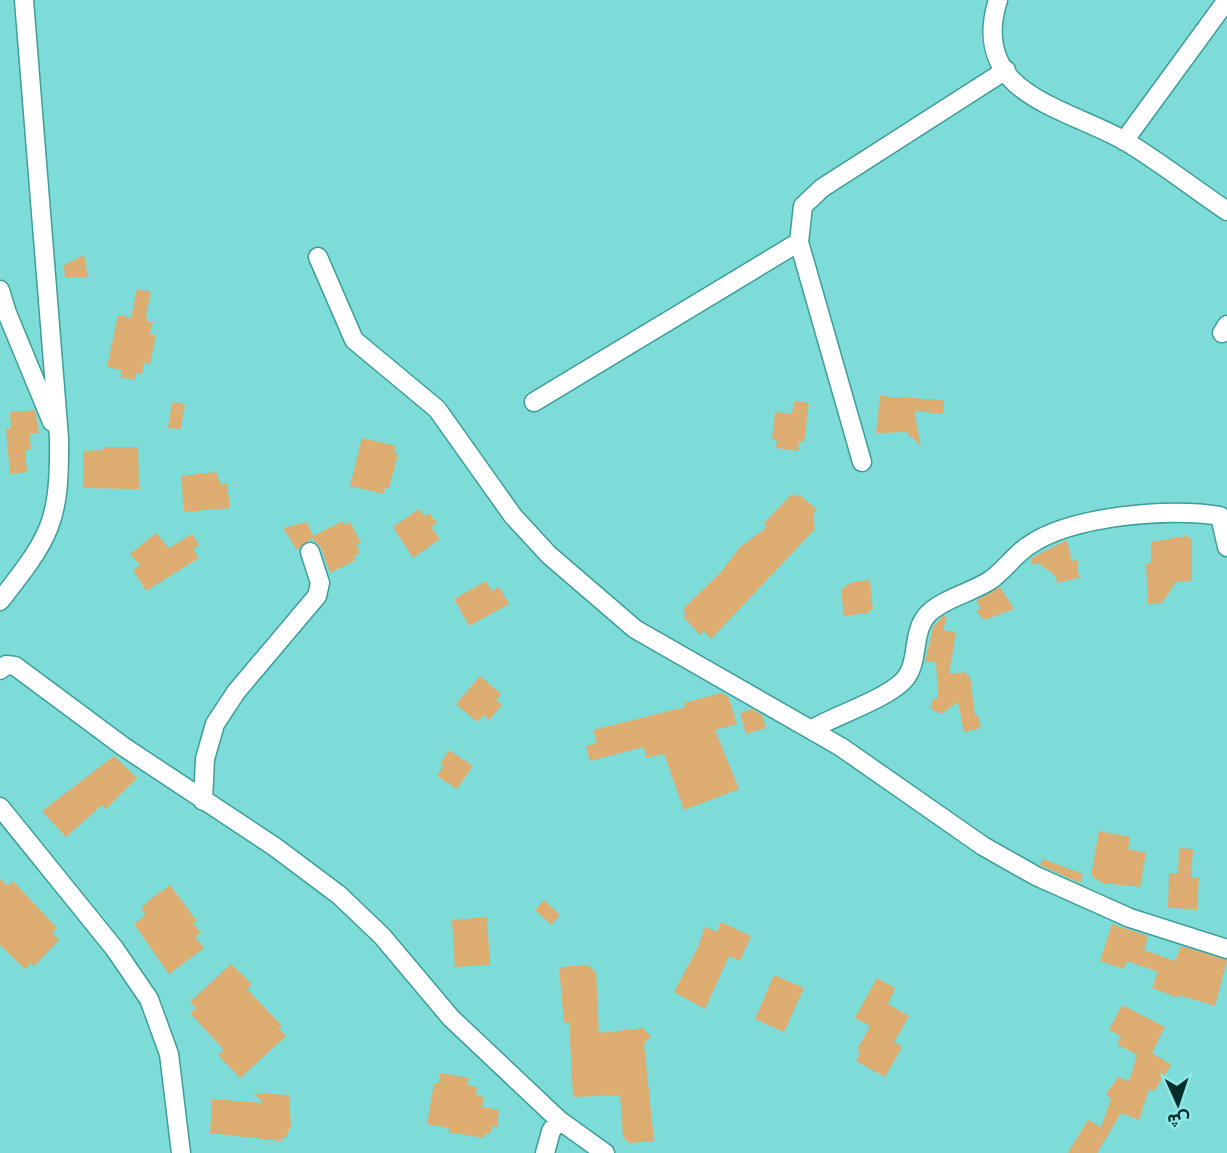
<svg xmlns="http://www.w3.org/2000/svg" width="1227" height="1153" viewBox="0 0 1227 1153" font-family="Figtree,Vazirmatn,sans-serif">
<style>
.building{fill:#dcac71}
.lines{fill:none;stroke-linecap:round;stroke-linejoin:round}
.minor-casing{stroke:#3c9d99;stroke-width:21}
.minor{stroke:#fff;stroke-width:18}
</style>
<rect width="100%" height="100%" fill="#7edcd8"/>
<path class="building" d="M84 255 88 277 65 278 64 265Z
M137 289 151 292 146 315 148 322H153L150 334 156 335 150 364 144 363 142 374 136 373 135 380 120 377 122 370 107 367 118 315 131 318Z
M880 396 944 400 943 414 914 411 921 446 906 432 876 433Z
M794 401 809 403 804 442H799L798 451 776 448 777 440 772 439 775 412 792 414Z
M172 402 185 404 181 429 168 428Z
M35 410 39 433 30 434 31 450H25L27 472 10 474 6 429 11 428 10 412Z
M362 438 396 446 394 453 398 454 389 488H385L384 494 350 486Z
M104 447H138L139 489 83 488V451L104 450Z
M216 472 220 483H227L230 508 184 512 181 476Z
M792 494 796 497 799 494 817 510 813 514 815 529 711 639 704 631 700 635 683 616 686 613 683 609 721 572 740 547 767 527 764 523Z
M419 509 424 516 429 513 437 523 431 527 440 539 413 558 393 527Z
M343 521 345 525 350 522 361 543 356 545 360 553 354 556 356 560 330 573 321 548 312 538 297 550 283 528 307 522 313 536Z
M156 533 169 548 192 534 199 545 193 549 199 558 146 591 133 570 140 565 130 554Z
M1186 536 1192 539V581L1176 582 1162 603 1148 604 1146 564 1151 563V542Z
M1067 540 1072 561 1077 560 1079 578 1057 583 1056 576 1038 563 1032 565 1031 558Z
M870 580 873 609 869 610V613L844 616 841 589 853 582Z
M486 581 492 591 499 587 509 604 469 626 454 599Z
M1000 587 1014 609 984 620 976 611 981 608 976 601Z
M943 616 947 617 943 630 956 632 949 674 966 672 967 676H970L975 716 978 715 981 728 964 732 958 702 941 714 931 709 932 701 938 697 936 662H925L933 627Z
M480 676 501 694 496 700 502 705 489 720 484 715 477 722 456 704Z
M721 693 728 696 737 724 715 730 739 789 684 810 664 754 646 758 644 747 590 761 586 746 597 743 593 730 685 707 684 703Z
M752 709 762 715 766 728 746 734 740 713Z
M449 750 473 766 457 789 437 776 444 766 440 764Z
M114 756 137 778 106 809 102 805 66 837 42 811Z
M1099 831 1130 837 1128 849 1146 853 1140 887 1103 883 1091 876Z
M1179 848 1193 849 1191 877H1199L1197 909 1168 908 1169 873 1178 874Z
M1043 859 1083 874 1080 883 1040 865Z
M0 879 8 886 13 881 57 928 52 933 59 940 34 966 31 963 25 969 0 945Z
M170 885 197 921 193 923 201 933 195 937 204 948 169 974 134 924 146 915 141 909 148 901Z
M544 900 560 915 551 925 535 910Z
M487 917 490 965 455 967 452 920Z
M721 922 751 936 740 961 729 956 705 1009 674 992 698 947 705 927 717 932Z
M1112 924 1148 936 1144 950 1175 961 1181 946 1227 960 1215 1006 1179 995 1178 998 1152 988 1158 972 1127 961 1124 969 1100 961Z
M231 964 252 984 247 989 282 1026 279 1028 286 1036 240 1078 218 1055 224 1050 190 1013 196 1008 190 1002Z
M588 965 596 972 599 1033 643 1028 651 1037 644 1043 654 1141 629 1143 623 1137 620 1095 573 1097 569 1022 564 1023 559 967Z
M774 975 804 988 784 1032 755 1019Z
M877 978 895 988 888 1004 909 1016 894 1042 902 1047 885 1077 856 1061 860 1053 857 1050 870 1026 855 1018Z
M1122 1005 1165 1027 1152 1053 1171 1065 1154 1091 1149 1089 1139 1120 1121 1113 1097 1153H1068L1088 1120 1101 1127 1111 1099 1106 1094 1118 1077 1129 1081 1137 1055 1117 1044 1121 1036 1109 1030Z
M440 1073 469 1078 467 1085 477 1087 476 1095 484 1097 482 1107 499 1110 497 1127 492 1126 490 1134 485 1133 484 1138 448 1132 449 1128 427 1124 434 1083H439Z
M254 1093 289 1095 291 1125 286 1138H281V1141L210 1133 212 1099 263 1103Z"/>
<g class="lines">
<defs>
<path id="minor" d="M998 0C989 28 990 57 1012 80 1038 107 1092 122 1125 141 1160 162 1193 188 1227 211
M1124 141 1227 0
M318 257 354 340 437 409 513 516 549 555 635 629 841 747 983 846 1036 876 1130 918 1227 949
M0 290 7 313 52 422
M1222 333 1227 325
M534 402 799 242
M862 462 799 242 803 206 822 188 1006 70
M0 601C51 536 60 522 59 438L24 0
M0 670 6 665 15 666 124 747 275 847 339 895 382 936 451 1018 559 1120
M812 729C837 715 883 700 902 682 921 665 910 633 928 614 943 599 970 593 989 581 1003 572 1013 556 1028 546 1070 516 1170 507 1220 516L1227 547
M203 801 205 759 215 724 236 692 317 596 320 583 310 552
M0 807 114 948 149 999 169 1054 181 1153
M545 1153 551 1131 559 1120 605 1153"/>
</defs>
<use href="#minor" class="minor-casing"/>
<use href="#minor" class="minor"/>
</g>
<g transform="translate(1178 1104) rotate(177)" stroke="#8ce9e5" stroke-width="5" paint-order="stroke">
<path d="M0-5L12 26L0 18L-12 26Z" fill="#032e2d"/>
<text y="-10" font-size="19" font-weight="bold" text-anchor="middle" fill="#032e2d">ش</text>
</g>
</svg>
